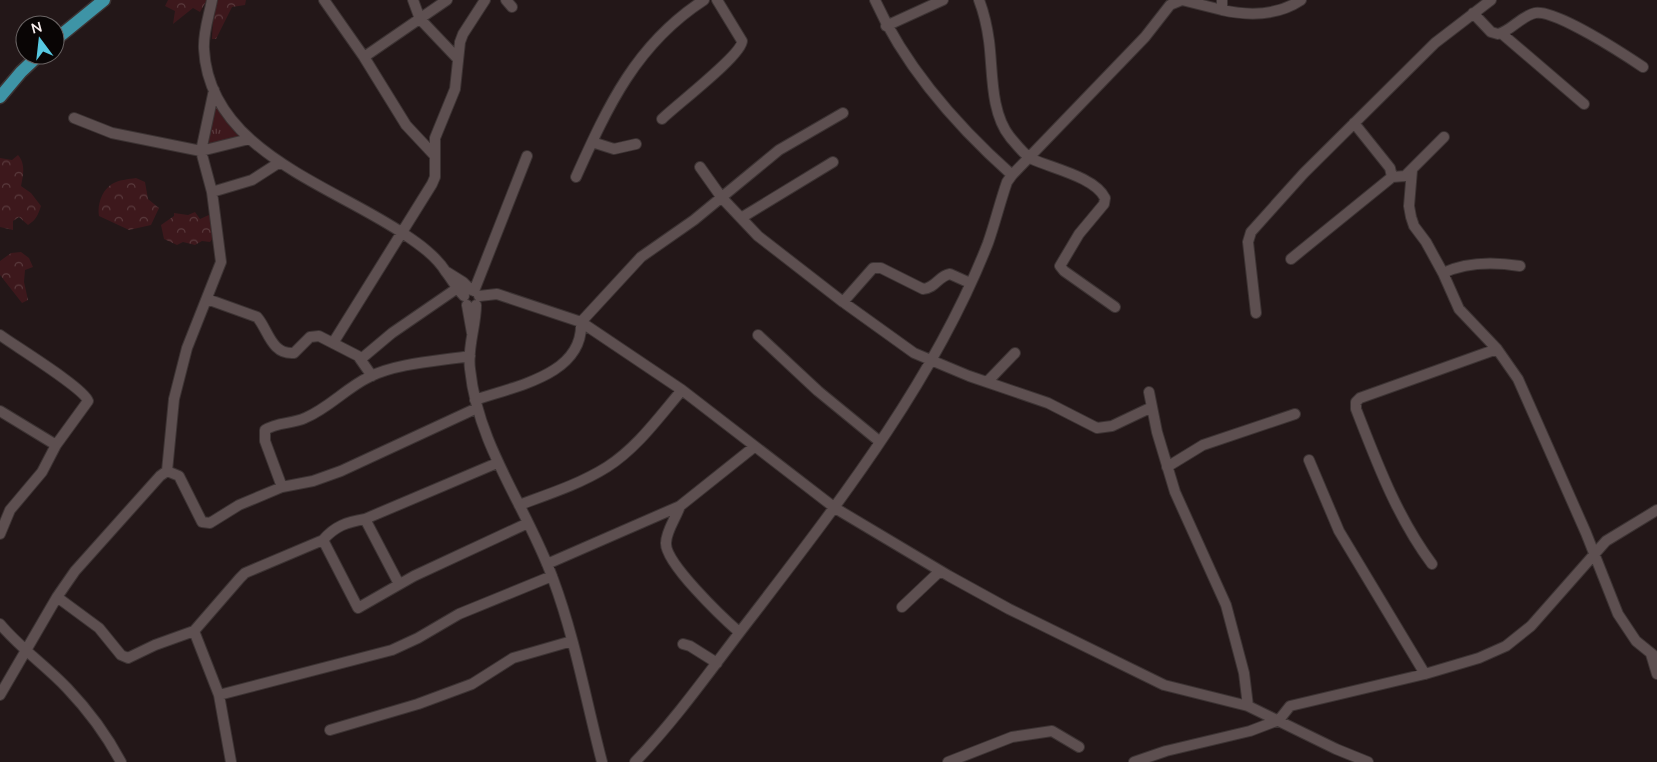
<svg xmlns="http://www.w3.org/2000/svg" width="1657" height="762" viewBox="0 0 1657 762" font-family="Mulish,sans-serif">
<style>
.grass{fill:url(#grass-tufts)}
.forest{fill:url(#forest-crowns)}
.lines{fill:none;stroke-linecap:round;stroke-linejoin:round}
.minor-casing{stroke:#3c3333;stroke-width:12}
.major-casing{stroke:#3c3333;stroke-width:15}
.minor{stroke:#5d4f50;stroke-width:10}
.major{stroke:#3e94a6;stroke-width:12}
</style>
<defs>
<pattern id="grass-tufts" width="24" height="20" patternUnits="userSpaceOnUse" patternTransform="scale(1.25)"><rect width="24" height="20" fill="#3d181c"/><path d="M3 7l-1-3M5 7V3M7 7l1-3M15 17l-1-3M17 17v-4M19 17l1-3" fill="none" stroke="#5a3a3d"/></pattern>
<pattern id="forest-crowns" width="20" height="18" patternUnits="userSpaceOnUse" patternTransform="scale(1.25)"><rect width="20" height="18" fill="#3d181c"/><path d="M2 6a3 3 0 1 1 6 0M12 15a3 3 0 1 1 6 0" fill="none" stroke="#5a3a3d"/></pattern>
</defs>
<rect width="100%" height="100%" fill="#231718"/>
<path class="grass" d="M213 104 246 137 208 151 209 114Z"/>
<path class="forest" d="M168 0H207L200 12 193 8 173 24 175 11 165 6Z
M214 0H246L245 5 232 7 216 39H212Z
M18 155C26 164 23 176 21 186L31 193 41 206C38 215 36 220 28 225L19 217 13 221V230L0 227V158L12 160Z
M136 178 145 182 148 199 159 208 151 225 129 230 99 216C97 205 102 190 112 184 118 180 129 179 136 178Z
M195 212 200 219 211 214 215 235 210 242 202 241 195 245 183 242 177 245 164 239 161 225 174 216V213L188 215Z
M21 252 29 258 33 267 25 270 24 282 28 300 22 303 0 275V261L11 253Z"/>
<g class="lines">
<defs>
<path id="minor" d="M212 0C209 16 203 32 204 49 209 151 332 185 404 234 419 244 436 256 446 272 453 281 456 288 464 296
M324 0 364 57 406 125 435 156
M413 0 420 19 458 59
M506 0 512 7
M875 0C905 67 957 126 1012 175
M979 0C984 13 987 26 989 41 993 71 990 112 1010 137 1016 144 1024 155 1032 159 1051 168 1095 177 1105 198L1104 204 1079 234 1060 266 1064 271 1115 307
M1222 10C1249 16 1277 16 1301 0
M1473 13 1491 32 1498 34C1511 31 1521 16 1535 13 1555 9 1625 55 1643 67
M886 26 943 0
M1501 33 1584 104
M364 57 447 0
M74 118 112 133 201 151 249 139
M662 119C675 106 742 55 742 41L717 0
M592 142 614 149 636 144
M700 167 722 198 758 236 843 302 914 353 969 376 1048 403 1097 428 1112 426 1152 407
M1412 170 1409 206 1411 217 1414 226 1426 242 1443 273
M576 177C608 106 636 44 704 0
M1392 177 1405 176 1444 137
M212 192 252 180 280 162
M741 218 833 162
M1291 259 1392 177 1390 168 1354 123
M1520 266C1495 262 1466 262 1443 273L1459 309 1497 349 1518 379 1586 533 1618 614 1636 641 1657 658
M447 272 463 282 471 290
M474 291 527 156
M479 296 497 294 581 322 682 390 835 508 949 576 1009 609 1164 685 1248 706 1336 749 1368 762
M207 299 257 317C268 329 271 355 294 353L310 337 319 336 358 356 372 376
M843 302 873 268H881L923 289C936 288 938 276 950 274L970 283
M467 305 472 333
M476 305C476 327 467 347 470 369 478 447 527 507 553 579 575 638 586 701 602 762
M1256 313 1248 242 1251 232 1304 173 1435 43 1491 0
M0 335C15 346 84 388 88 401L56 445 42 472 10 510 0 534
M758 335 818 391 879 441
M333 343 432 184 435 177V138L455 89 460 42 463 34 485 0
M361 359 392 333 456 289
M987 382 1015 353
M1149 392 1157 432 1175 492 1226 605 1244 673 1248 706
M475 400C515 386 584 375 581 322L641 257 694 220 779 150 843 113
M0 411 56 445
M1309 460 1339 531 1425 674
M1167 467 1203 445 1295 414
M167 471 174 399 187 348 221 262 212 192 201 151 214 90
M167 471 179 476 202 522 210 523 239 505 282 487 313 481 341 471 477 408
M282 487 265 441V430C277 422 292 424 305 418 329 408 346 388 369 377 397 363 439 361 470 356
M519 505C549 494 580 484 607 467 637 448 659 417 682 390
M680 506C676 518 666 531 666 543 665 563 723 618 739 632
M323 540C335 526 347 522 365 519
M547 564 680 506 754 447
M1432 564C1397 517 1377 463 1356 409V402L1360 398 1497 349
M399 584 365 519 497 463
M57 597 99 628 121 655 128 658 155 645 194 631
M902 607 940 571
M0 624C20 648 45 665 67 688 88 710 106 734 121 762
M683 644 690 646 717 663
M1651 654 1657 674
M0 695 57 597 75 571 160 476 167 471
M219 695 392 650 418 638 459 614 552 576
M330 730 418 704 472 684 513 658 572 641
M231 762 219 695 194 631 240 578 245 573 323 540 358 608 414 576 528 523
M635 762C679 716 714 665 753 615 841 500 935 379 988 243 995 223 1000 202 1007 182L1012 175 1145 37 1170 5 1182 0 1222 10V0
M948 762 1012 737 1052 731 1079 747
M1134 762 1166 751 1250 731 1279 720 1290 706 1425 674 1479 658 1506 646 1531 626 1606 541 1657 510"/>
<path id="major" d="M55 40 104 0
M0 97 21 72 39 55"/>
</defs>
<use href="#minor" class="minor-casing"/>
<use href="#major" class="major-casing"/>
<use href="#minor" class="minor"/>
<use href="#major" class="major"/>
</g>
<g transform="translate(40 40) rotate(345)"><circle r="24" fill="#090505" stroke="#696363"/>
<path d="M0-4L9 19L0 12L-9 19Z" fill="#57c9e2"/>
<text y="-8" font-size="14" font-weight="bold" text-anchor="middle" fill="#faf1f1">N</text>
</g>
</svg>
